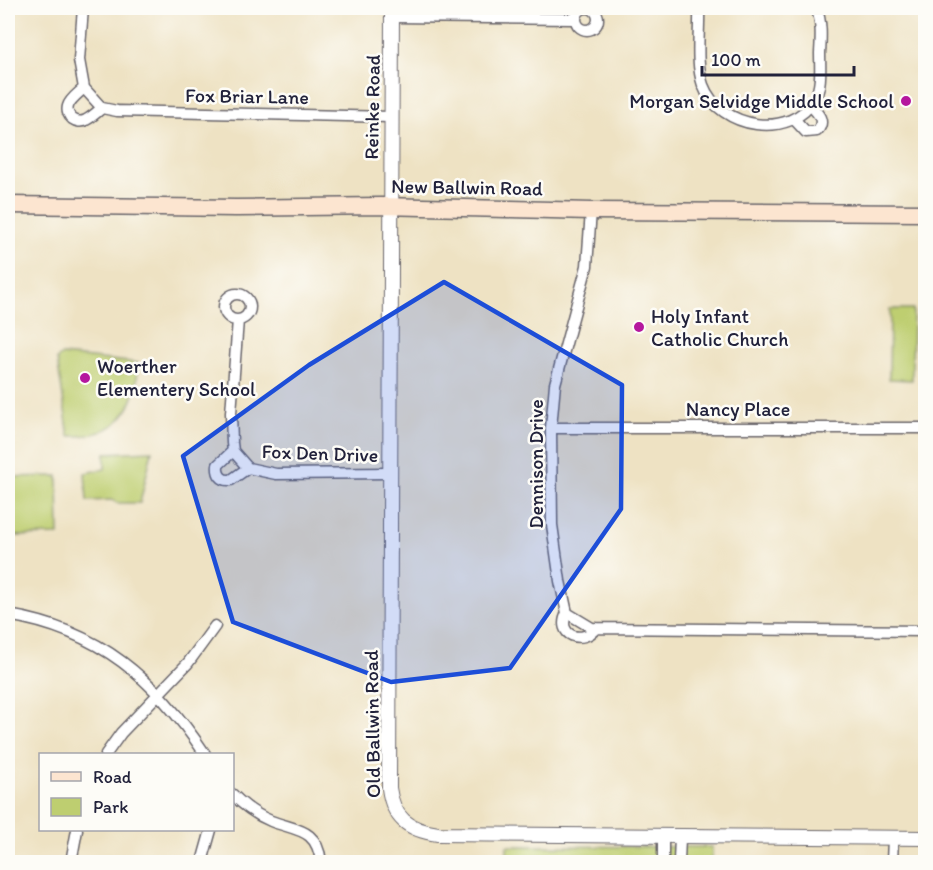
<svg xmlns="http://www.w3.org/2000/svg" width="933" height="870" viewBox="0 0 933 870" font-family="Itim,sans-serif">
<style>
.green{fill:#bece70;stroke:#707856;stroke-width:1.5}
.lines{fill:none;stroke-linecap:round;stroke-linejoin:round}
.minor-casing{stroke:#69656b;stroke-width:13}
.tertiary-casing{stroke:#69656b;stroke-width:16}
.secondary-casing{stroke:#69656b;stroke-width:19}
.minor{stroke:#fff;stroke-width:10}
.tertiary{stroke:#fff;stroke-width:14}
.secondary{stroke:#fce5d0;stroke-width:16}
.marked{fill:#1d4ed8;fill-opacity:0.2;stroke:#1d4ed8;stroke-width:4.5;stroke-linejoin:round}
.poi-dot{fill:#b5179e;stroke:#fdfcf7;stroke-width:2}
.labels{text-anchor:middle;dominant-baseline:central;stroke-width:5;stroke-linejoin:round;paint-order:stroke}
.street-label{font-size:20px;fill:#22223b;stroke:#fdfcf7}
.poi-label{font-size:20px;fill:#22223b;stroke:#fdfcf7;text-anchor:start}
</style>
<rect width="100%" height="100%" fill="#fdfcf7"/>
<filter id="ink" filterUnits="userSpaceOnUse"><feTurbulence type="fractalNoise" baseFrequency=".0167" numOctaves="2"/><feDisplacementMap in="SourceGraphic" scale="12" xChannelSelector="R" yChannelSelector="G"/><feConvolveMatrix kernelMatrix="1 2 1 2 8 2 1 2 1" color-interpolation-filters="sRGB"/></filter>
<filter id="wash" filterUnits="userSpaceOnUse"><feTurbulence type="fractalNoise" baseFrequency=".008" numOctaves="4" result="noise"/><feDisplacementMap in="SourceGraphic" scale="24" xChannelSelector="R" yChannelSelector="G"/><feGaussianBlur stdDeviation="1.35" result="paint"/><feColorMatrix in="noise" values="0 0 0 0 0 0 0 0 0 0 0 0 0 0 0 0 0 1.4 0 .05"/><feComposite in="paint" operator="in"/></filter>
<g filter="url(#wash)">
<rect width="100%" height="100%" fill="#eee2c3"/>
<path class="green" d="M890 309H913L912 380 889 379Z
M62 355 138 363C138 408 118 438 69 436L57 359Z
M152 451 140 503H117L112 500 87 501 85 473 105 469V453Z
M58 476 59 535 8 536V477Z
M507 846 712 847V862H507Z"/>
</g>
<g filter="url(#ink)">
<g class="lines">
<defs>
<path id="minor" d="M576 19a11 11 0 1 1 22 0a11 11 0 1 1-22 0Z
M83 8 79 60 84 88 102 108 117 111 391 117
M699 8C700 32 695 62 703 85 719 129 792 141 815 98 822 85 820 67 820 53 821 38 822 21 816 8
M393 17 575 19
M84 88C79 93 70 99 68 106 65 117 77 125 86 120 92 117 97 112 102 108
M794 119 806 132 817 131C826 121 818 113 810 105
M591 211 587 266 555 384 551 428 552 525 560 581 567 613 592 628 926 631
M224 307a13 13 0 1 1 26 0a13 13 0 1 1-26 0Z
M238 320 231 413 232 443 233 451 248 468 276 474 391 473
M551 428H926
M233 451 218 465C217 474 221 481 231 480L248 468
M567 613C555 636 583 645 596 628
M8 615C100 630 155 679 205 754
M106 754 121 733 188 663 215 626
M232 794C244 806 256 815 271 821 297 831 317 828 321 862
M71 862 77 830
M202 862 211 830
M663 862V837
M679 862 680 837
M892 862 893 838"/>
<path id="tertiary" d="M392 8 389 788C393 818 408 830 438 834L926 838"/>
<path id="secondary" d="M8 205 236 208 381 206 591 211 926 213"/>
</defs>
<use href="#minor" class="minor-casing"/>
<use href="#tertiary" class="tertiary-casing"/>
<use href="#secondary" class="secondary-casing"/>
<use href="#minor" class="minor"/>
<use href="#tertiary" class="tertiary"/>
<use href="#secondary" class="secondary"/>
</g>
</g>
<path class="marked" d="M444 282 622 385 621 509 510 668 391 682 233 622 183 456 309 365Z"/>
<g class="poi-dot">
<circle cx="906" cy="101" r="6"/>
<circle cx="639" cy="327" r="6"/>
<circle cx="85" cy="378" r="6"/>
</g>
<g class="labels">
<g class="street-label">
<text transform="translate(247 96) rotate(1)">Fox Briar Lane</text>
<text transform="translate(372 107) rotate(-89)">Reinke Road</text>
<text transform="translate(467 187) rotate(1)">New Ballwin Road</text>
<text x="738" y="409">Nancy Place</text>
<text transform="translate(320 453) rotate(2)">Fox Den Drive</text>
<text transform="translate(536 464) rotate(-90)">Dennison Drive</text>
<text transform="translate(372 724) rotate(-91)">Old Ballwin Road</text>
</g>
<g class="poi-label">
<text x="894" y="101" text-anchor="end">Morgan Selvidge Middle School</text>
<text x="651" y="316">Holy Infant<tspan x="651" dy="23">Catholic Church</tspan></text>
<text x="97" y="366">Woerther<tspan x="97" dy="23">Elementery School</tspan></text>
</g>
</g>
<rect width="933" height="870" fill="none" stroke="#fdfcf7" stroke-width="30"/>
<rect x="39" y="753" width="195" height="78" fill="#fdfcf7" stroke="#a5a5ac" stroke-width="1.5"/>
<rect x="51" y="772" width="30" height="9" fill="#fce5d0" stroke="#a5a5ac" stroke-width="1.5"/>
<text x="93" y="783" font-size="18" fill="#22223b">Road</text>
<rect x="51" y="798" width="30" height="18" fill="#bece70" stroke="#a5a5ac" stroke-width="1.5"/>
<text x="93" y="813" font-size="18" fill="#22223b">Park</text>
<path d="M702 66v9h152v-9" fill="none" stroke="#22223b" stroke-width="3"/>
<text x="711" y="66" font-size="18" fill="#22223b" stroke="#fdfcf7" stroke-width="4.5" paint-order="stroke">100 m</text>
</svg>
